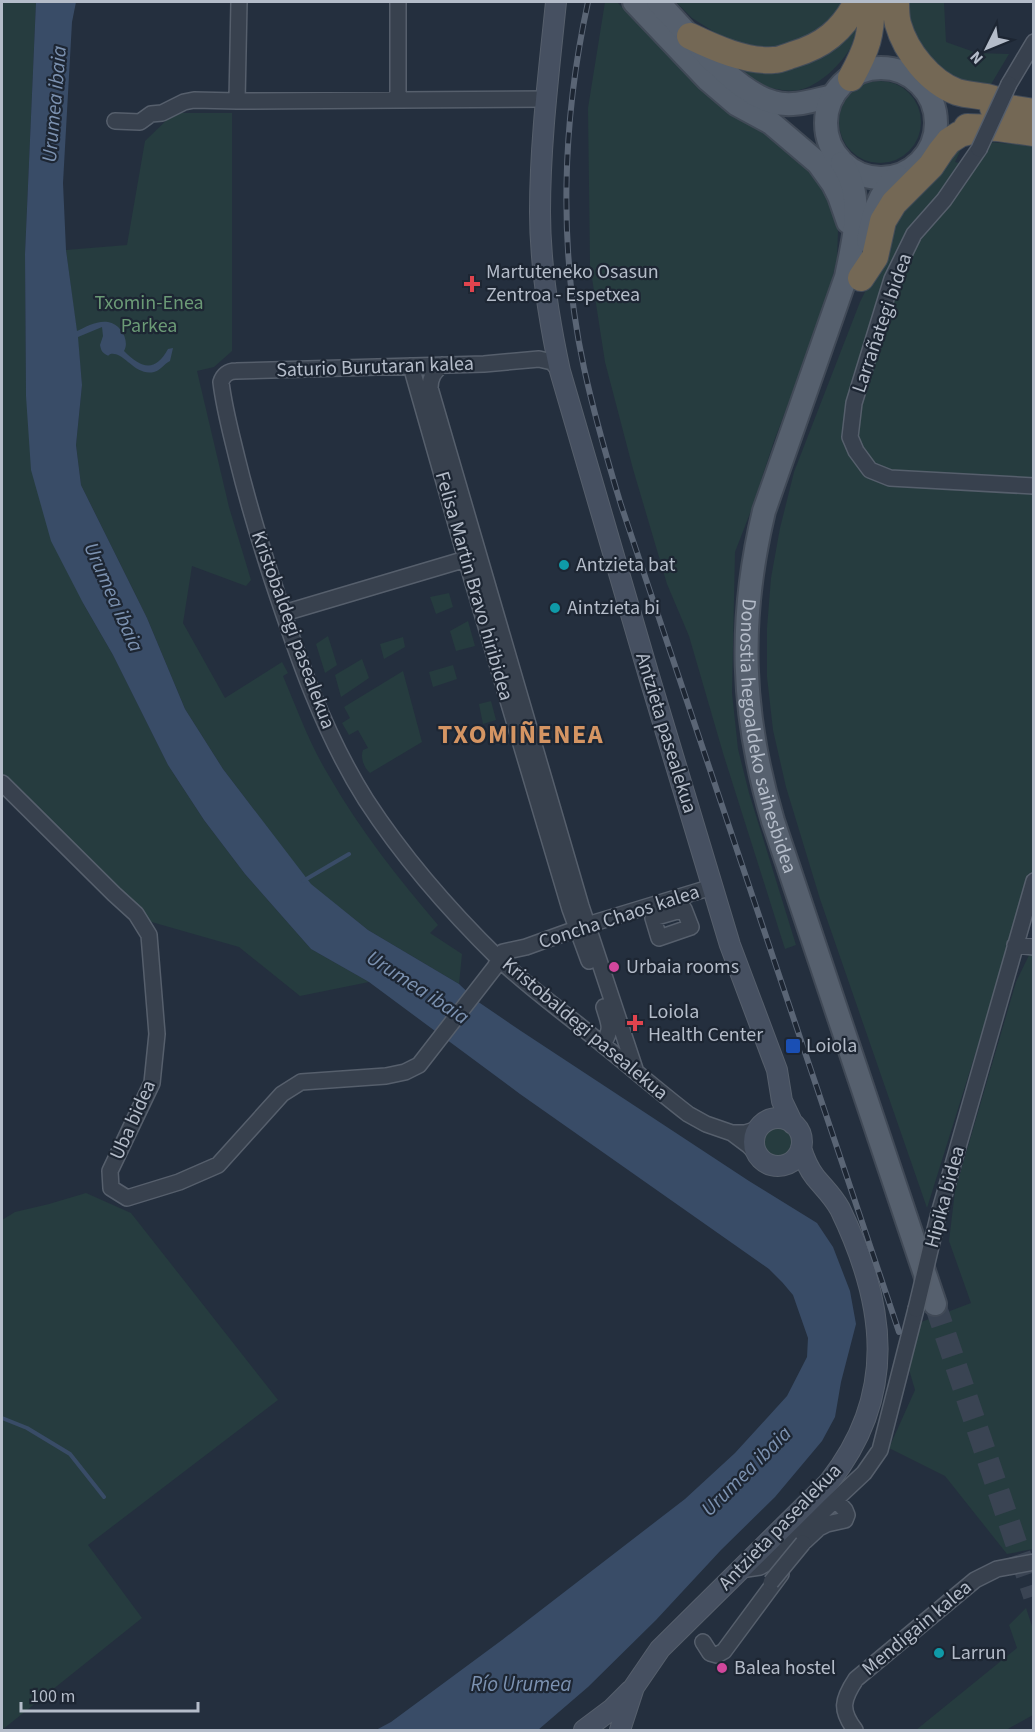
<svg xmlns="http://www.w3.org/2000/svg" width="1035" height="1732" viewBox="0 0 1035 1732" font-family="'Source Sans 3',sans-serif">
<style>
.green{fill:#263c3f}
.water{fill:#394c67}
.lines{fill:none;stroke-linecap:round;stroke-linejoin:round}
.stream{stroke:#394c67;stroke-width:4}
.primary-tunnel{stroke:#3a4453;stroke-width:22;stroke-dasharray:22 11;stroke-linecap:butt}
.street-casing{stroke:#565f6c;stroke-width:18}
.secondary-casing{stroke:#565f6c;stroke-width:22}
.primary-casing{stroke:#414a57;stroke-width:26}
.highway-casing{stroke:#434c59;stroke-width:28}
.street{stroke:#38414e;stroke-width:15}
.secondary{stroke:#465061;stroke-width:20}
.primary{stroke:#56606e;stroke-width:22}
.highway{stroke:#746855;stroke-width:26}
.rail-casing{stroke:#5a6575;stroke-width:6}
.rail{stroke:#1d2633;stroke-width:4;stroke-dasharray:11;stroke-linecap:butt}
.street-bridge-casing{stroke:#565f6c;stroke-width:18;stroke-linecap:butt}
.street-bridge{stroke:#38414e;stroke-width:15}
.health-dot{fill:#e0444e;stroke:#1d2633;stroke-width:2}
.culture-dot{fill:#0f9aa8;stroke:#1d2633;stroke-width:2}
.hotel-dot{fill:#d1479c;stroke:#1d2633;stroke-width:2}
.transit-dot{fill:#1a4fb4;stroke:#1d2633;stroke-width:2}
.labels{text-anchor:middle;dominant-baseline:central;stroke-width:4.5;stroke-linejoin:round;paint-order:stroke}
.poi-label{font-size:20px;fill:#b4bcc9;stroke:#1d2633;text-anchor:start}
.park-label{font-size:20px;fill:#6b9a76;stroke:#1d2633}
.street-label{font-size:20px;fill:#b4bcc9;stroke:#1d2633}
.water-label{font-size:21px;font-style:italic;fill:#7c92b1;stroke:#1d2633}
.district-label{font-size:26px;font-weight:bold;letter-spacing:1.5px;fill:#d59563;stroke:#1d2633}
</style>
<rect width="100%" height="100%" fill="#242f3e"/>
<path class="green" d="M2 2H36L25 254 26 395 83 603 113 655 168 765 204 820 245 874 311 949 369 982 300 996 239 947 148 921 125 894 2 773Z
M605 2H617L702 90 784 146 807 166 824 188 833 206 838 231 837 259 825 307 774 441 752 508 735 552 732 693 738 749 749 793 796 945 785 949 723 753 689 636 667 584 633 469 605 362 590 265 588 108Z
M676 2H846L821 32 784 48 758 49 730 42 692 18Z
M905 2H944L946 42 977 53 1009 54 987 91 959 85 916 52Z
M857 24C855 32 854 40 851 47 841 64 822 83 803 89 790 93 773 89 761 85 749 80 737 69 727 61L754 67Z
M839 122a41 41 0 1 1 82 0a41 41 0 1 1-82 0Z
M174 113H232V351L214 367 197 371 229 507 251 580 246 586 192 566 183 623 225 698 282 662 288 673 283 676C297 709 310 745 329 776 360 830 398 878 438 925L430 933 462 954 459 984 368 930 310 884 223 769 185 709 147 618 81 485 76 445 82 385 78 343 66 250 127 245 145 141Z
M989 142 1034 146 1033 922 1019 914 927 1208 820 899 786 787 773 730 767 677V628L771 578 780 528 794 472 860 302 876 270 892 212 962 147 955 162 976 167Z
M449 593 453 607 436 614 430 597Z
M468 621 475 646 456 651 450 631Z
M328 636 337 665 325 673 316 644Z
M403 637 405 647 384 659 380 644Z
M362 659 369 678 341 697 335 675Z
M453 665 457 679 433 687 429 672Z
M403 671 422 742 370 773C364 768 360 757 363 750L368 748 358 730 349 735 342 723 350 718 344 707Z
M491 701 496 720 483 724 479 704Z
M1033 947V1549L1007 1554 945 1476 889 1448 915 1390 908 1366 921 1322 971 1303 949 1241 955 1191 1016 982Z
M763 1142a16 16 0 1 1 32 0a16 16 0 1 1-32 0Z
M86 1193 131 1213 278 1400 88 1545 142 1618 2 1730V1220L15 1212 49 1204Z
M1026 1608 1033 1629V1715L1006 1730H916L1017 1648 1009 1625Z"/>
<path class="water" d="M36 2H76L72 22 63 183 66 250 77 331C85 327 98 320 108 322 121 324 130 341 124 351 141 368 155 373 168 349L173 348 170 361C164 364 160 371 154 372 136 376 126 355 114 354 107 353 111 358 105 354 101 351 101 349 100 345L103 336 102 327 78 337 82 385 76 445 81 485 147 618 185 709 223 769 311 884 368 930 459 984 477 1001 521 1031 749 1181 817 1223 833 1247 850 1291 856 1324 841 1382 835 1417 822 1441 775 1497 721 1550 656 1620 588 1687 538 1730H376L391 1722 502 1640 685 1499 735 1453 787 1396 807 1357 808 1338 793 1295 782 1282 769 1269 520 1094 369 982 311 949 245 874 204 820 168 765 113 655 83 603 51 541 31 470 26 396 25 254Z"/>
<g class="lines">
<path class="stream" d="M303 881 349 854
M2 1418 27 1428 70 1454 104 1497"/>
<path class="primary-tunnel" d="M935 1304 1034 1596"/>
<defs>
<path id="street" d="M239 2 237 101 547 99
M1009 84 1034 42
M398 100V2
M115 121 140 122 151 114 162 113 184 102 194 100 237 101
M979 149 944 200 914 234 892 279 854 403 850 437 856 451 870 470 890 478 1034 486
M442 365C434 372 430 377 430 388L581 906 636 1072
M411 366 466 559 570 909 589 961
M560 371 552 362 539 359 484 364 236 371C228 371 223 375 221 382 224 408 231 433 237 458 247 499 259 539 272 579 297 655 323 732 366 800 403 857 450 911 499 959 529 988 565 1013 597 1040 627 1064 657 1090 688 1114L706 1124 732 1133 748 1145 758 1155
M284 613 466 559
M2 783 114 894 136 914 149 935 157 1034 152 1083 110 1171 111 1188 127 1198 179 1182 218 1165 282 1094 301 1082 386 1076 405 1072 419 1065 495 967 503 952 526 947 587 925 712 887
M684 909 691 927 659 938 653 918Z
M1015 945 1034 947
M603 1044C613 1028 609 1024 604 1007
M732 1133H745L758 1129
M938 1217 1034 881
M805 1541 819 1528 827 1524 845 1520 847 1515 845 1510 836 1500
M740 1570 760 1567 769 1562 864 1473 880 1450 916 1309
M703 1642 710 1653 717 1655 724 1651 781 1574
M855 1730C840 1710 842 1700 856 1679L975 1580 997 1569 1034 1562"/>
<path id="secondary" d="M556 2C549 71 540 142 540 212 540 265 549 320 560 371L649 676 730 945 777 1070 782 1101 793 1124
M754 1142a24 24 0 1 1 48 0a24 24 0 1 1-48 0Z
M584 1730 612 1709 630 1691
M620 1730 634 1687 660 1649 829 1482C898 1395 886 1304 840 1209 833 1196 824 1188 815 1177 808 1168 804 1158 801 1148"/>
<g id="primary">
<path d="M634 2 708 80 736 104 771 123 818 163 833 184 839 196 848 222"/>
<path d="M658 2C686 31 734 92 773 102 793 108 814 100 833 96"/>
<circle cx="881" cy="123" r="55"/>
<path id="s1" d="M842 163C846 169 850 177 852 184 861 214 852 247 846 277L764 511C738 620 741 714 773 821L935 1304"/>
<path d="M868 241C872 216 878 194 897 176"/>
</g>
<path id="highway" d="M896 2C896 9 896 17 898 24 906 52 930 82 957 92 970 96 982 95 994 99 999 100 1004 105 1009 108
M690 36C715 48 746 62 774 60 780 60 786 57 792 55 823 46 842 31 857 2
M851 78C868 47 871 36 872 2
M993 108H1009L1034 112
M967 127 998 128 1034 133
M861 278 875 257 883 221 894 203 931 166 941 151 949 141 960 134 983 128"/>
</defs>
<use href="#street" class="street-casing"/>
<use href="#secondary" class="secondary-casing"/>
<use href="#primary" class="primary-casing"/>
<use href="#highway" class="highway-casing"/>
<use href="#street" class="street"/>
<use href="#secondary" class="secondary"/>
<use href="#primary" class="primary"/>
<use href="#highway" class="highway"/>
<defs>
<path id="rail" d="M588 2C562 121 558 248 584 368 594 414 607 459 621 505L899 1332"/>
</defs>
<use href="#rail" class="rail-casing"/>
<use href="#rail" class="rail"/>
<defs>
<path id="street-bridge" d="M979 149 1009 84
M916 1309 938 1217
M771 1582 803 1543"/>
</defs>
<use href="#street-bridge" class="street-bridge-casing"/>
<use href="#street-bridge" class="street-bridge"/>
</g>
<g class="health-dot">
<path d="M469 275h6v6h6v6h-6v6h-6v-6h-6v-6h6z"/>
<path d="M632 1014h6v6h6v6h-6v6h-6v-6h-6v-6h6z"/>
</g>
<g class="culture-dot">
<circle cx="564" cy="565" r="6"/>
<circle cx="555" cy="608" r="6"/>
<circle cx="939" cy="1653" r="6"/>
</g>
<g class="hotel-dot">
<circle cx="614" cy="967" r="6"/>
<circle cx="722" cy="1668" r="6"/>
</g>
<rect class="transit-dot" x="785" y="1038" width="16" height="16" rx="3"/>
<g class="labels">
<g class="poi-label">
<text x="486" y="272">Martuteneko Osasun<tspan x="486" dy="23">Zentroa - Espetxea</tspan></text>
<text x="576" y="565">Antzieta bat</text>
<text x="567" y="608">Aintzieta bi</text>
<text x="626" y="967">Urbaia rooms</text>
<text x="648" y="1012">Loiola<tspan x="648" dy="23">Health Center</tspan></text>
<text x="806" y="1046">Loiola</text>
<text x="951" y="1653">Larrun</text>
<text x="734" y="1668">Balea hostel</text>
</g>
<g class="park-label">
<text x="149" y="303">Txomin-Enea<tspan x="149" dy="23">Parkea</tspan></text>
</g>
<g class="street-label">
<text transform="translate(882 323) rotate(-71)">Larrañategi bidea</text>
<text transform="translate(375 367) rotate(-2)">Saturio Burutaran kalea</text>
<text transform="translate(474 586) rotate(74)">Felisa Martin Bravo hiribidea</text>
<text transform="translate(293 630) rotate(70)">Kristobaldegi pasealekua</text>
<text transform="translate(666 733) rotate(73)">Antzieta pasealekua</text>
<text stroke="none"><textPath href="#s1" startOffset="594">Donostia hegoaldeko saihesbidea</textPath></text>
<text transform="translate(619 917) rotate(-18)">Concha Chaos kalea</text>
<text transform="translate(585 1029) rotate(40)">Kristobaldegi pasealekua</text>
<text transform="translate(133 1120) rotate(-66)">Uba bidea</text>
<text transform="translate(945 1197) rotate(-75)">Hipika bidea</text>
<text transform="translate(780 1527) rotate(-46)">Antzieta pasealekua</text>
<text transform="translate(917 1628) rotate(-40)">Mendigain kalea</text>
</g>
<g class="water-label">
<text transform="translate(54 104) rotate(-85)">Urumea ibaia</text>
<text transform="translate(114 597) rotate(66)">Urumea ibaia</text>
<text transform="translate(418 987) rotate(33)">Urumea ibaia</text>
<text transform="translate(746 1471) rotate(-45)">Urumea ibaia</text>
<text x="521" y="1684">Río Urumea</text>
</g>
<g class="district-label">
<text x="521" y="734">TXOMIÑENEA</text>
</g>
</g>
<rect width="1035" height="1732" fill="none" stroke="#b4bcc9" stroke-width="6"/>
<g transform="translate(987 48) rotate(227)" stroke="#1d2633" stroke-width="4.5" paint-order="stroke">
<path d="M0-4.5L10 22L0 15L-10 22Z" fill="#b4bcc9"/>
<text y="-9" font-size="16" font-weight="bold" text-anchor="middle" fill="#b4bcc9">N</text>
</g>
<path d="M21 1702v9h177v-9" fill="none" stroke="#b4bcc9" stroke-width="3"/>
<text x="30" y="1702" font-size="18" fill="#b4bcc9" stroke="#1d2633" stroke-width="4.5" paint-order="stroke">100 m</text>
</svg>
